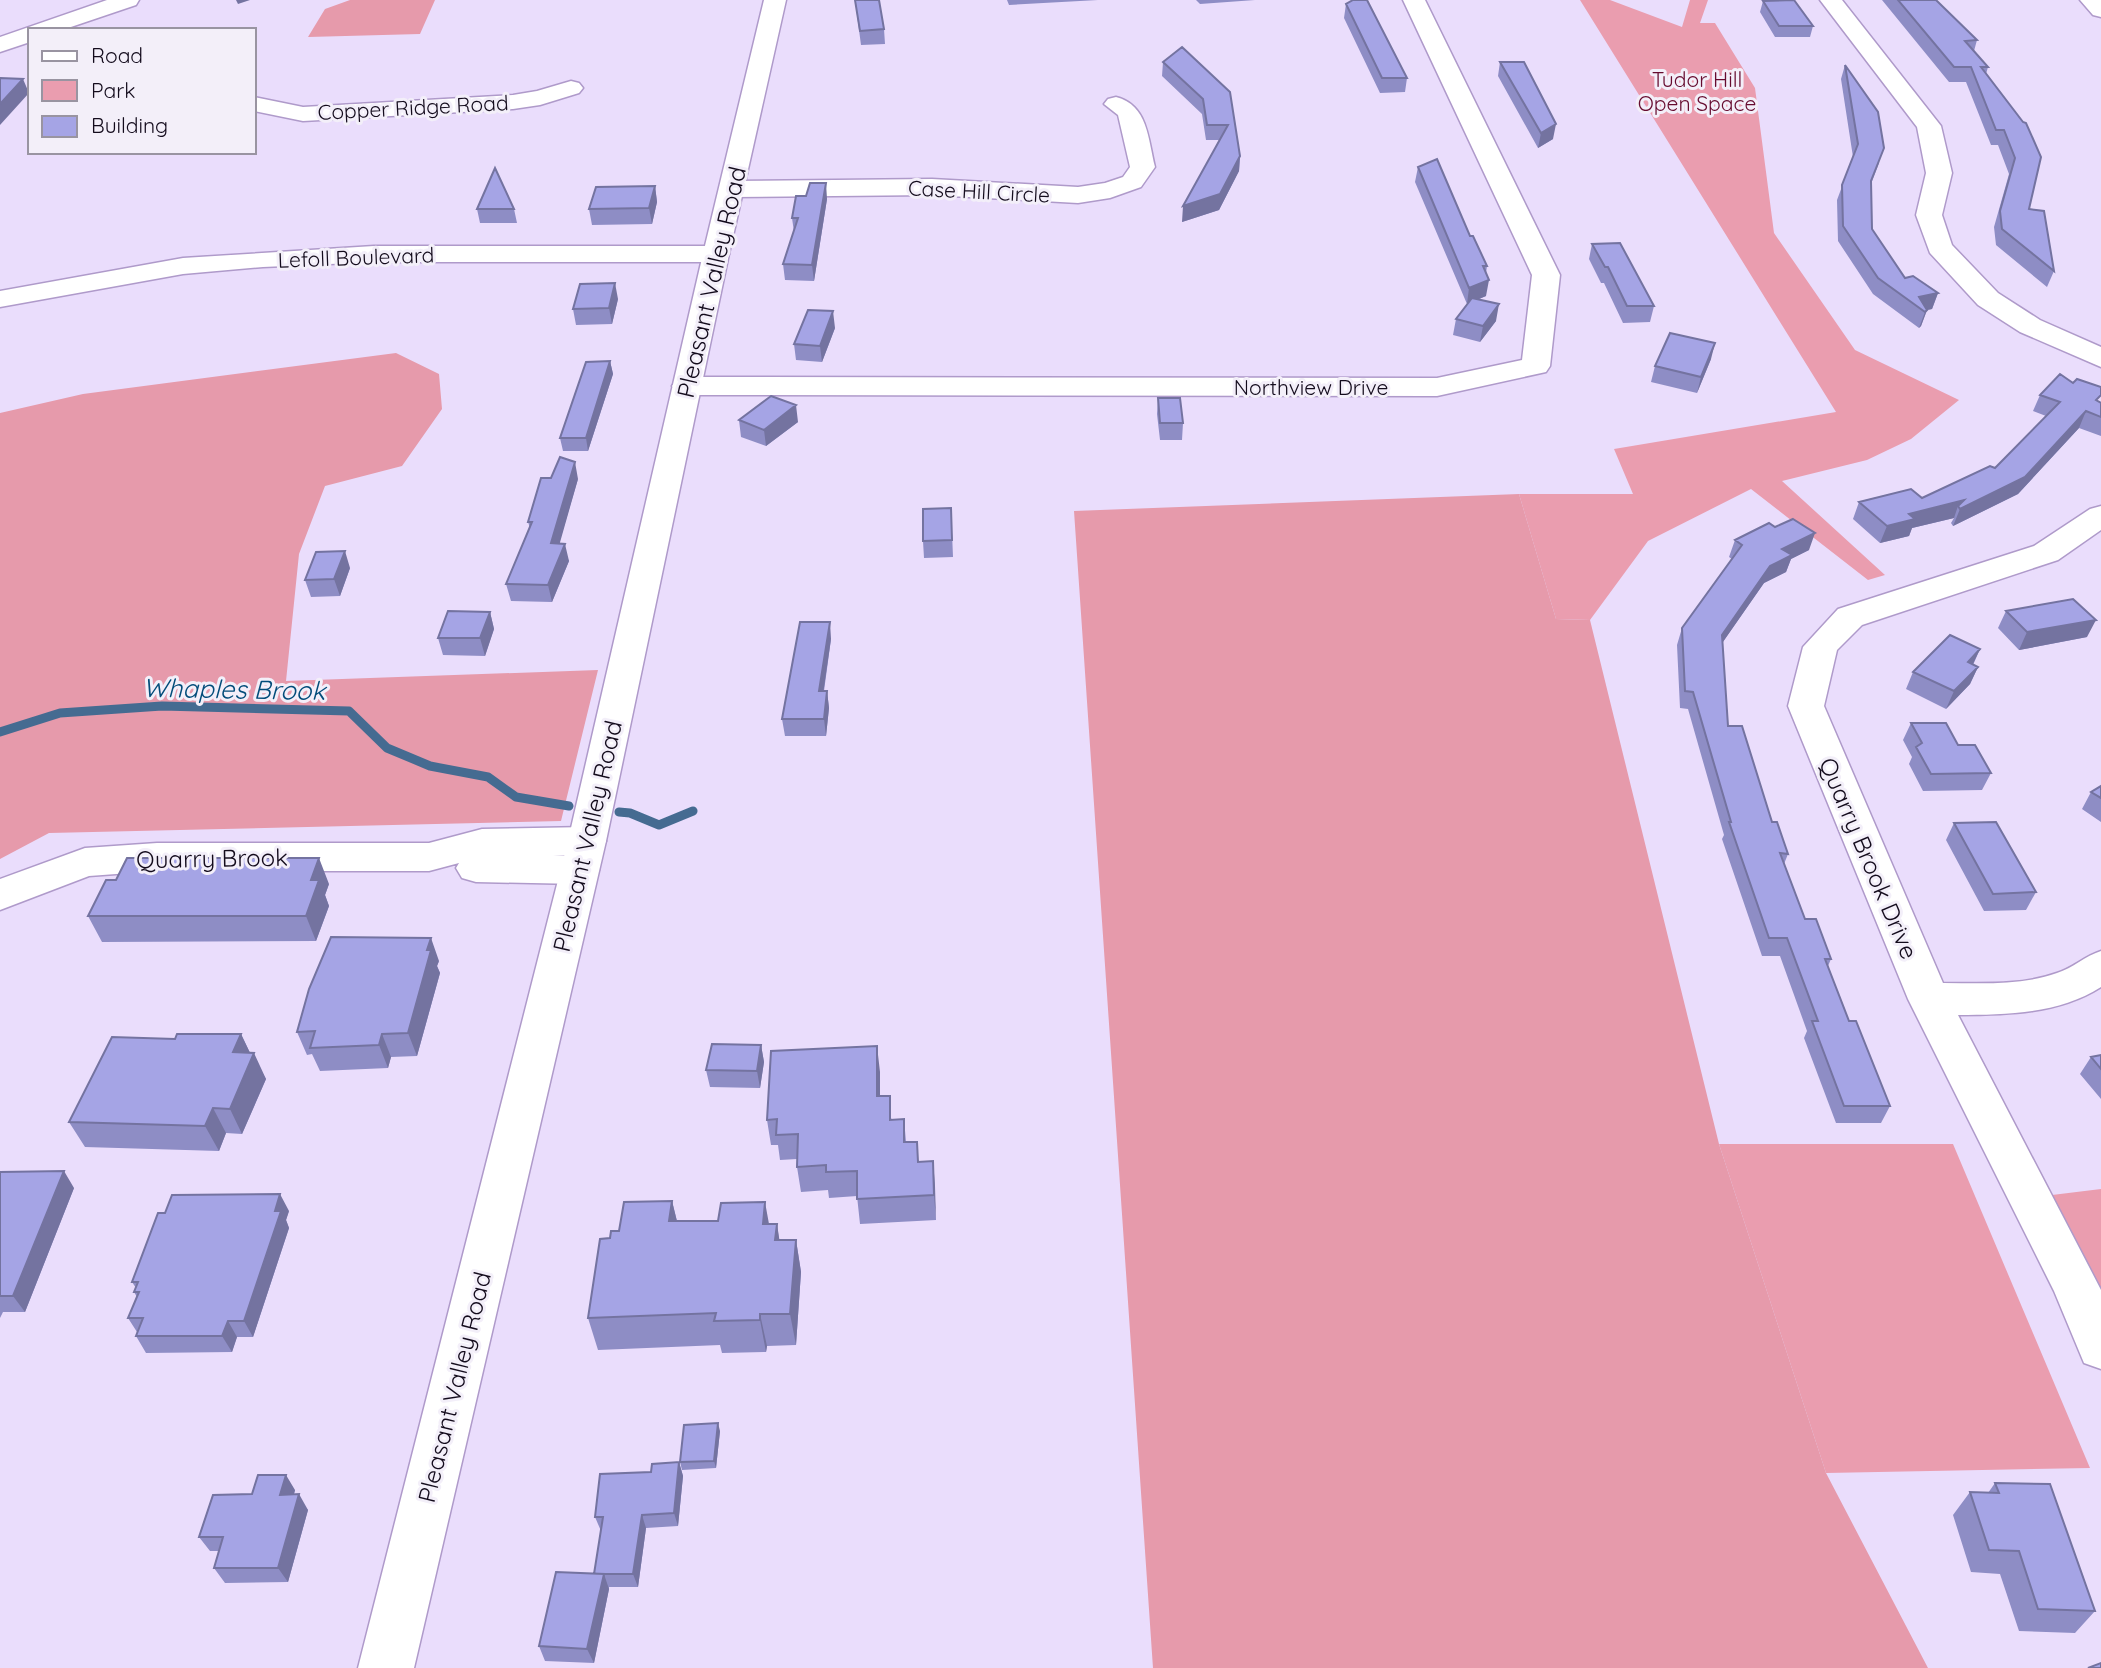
<svg xmlns="http://www.w3.org/2000/svg" width="2101" height="1668" viewBox="0 0 2101 1668" font-family="Quicksand,sans-serif">
<style>
.green{fill:#ea9daf}
.forest{fill:#e69aab}
.lines{fill:none;stroke-linecap:round;stroke-linejoin:round}
.stream{stroke:#456b91;stroke-width:9}
.minor-casing{stroke:#af9aca;stroke-width:3}
.major-casing{stroke:#af9aca;stroke-width:3}
.minor{fill:#fff;fill-rule:evenodd}
.major{fill:#fff;fill-rule:evenodd}
.wall{fill:#8e8dc5}
.shaded-wall{fill:#7473a0}
.building{fill:#a5a4e5;stroke:#7473a0;stroke-width:2}
.labels{text-anchor:middle;dominant-baseline:central;stroke-width:6;stroke-linejoin:round;paint-order:stroke}
.far-park-label{font-size:21px;fill:#660b2f;stroke:#f3eff9}
.far-street-label{font-size:21px;fill:#130b1c;stroke:#f3eff9}
.street-label{font-size:24px;fill:#130b1c;stroke:#f3eff9}
.water-label{font-size:26px;font-style:italic;fill:#034c7a;stroke:#f3eff9}
</style>
<rect width="100%" height="100%" fill="#eaddfc"/>
<path class="green" d="M1580 0H1610L1682 27 1690 0H1708L1700 23H1715L1755 88 1774 233 1855 350 1959 400 1911 439 1867 460 1782 481 1885 575 1868 580 1751 489 1648 541 1590 620 1556 619 1519 494H1633L1614 449 1836 412Z
M1719 1144H1953L2090 1468 1826 1473Z
M2101 1189V1303L2052 1195Z"/>
<path class="forest" d="M350 0H435L420 34 308 37 325 9Z
M396 353 439 374 442 409 402 466 325 486 299 554 286 681 598 670 561 821 49 833 0 859V413L83 394Z
M1519 494 1556 619 1590 620 1719 1144 1826 1473 1928 1668H1153L1074 511Z"/>
<g class="lines">
<path class="stream" d="M0 732 60 713 162 706 349 711 387 748 430 766 488 777 516 797 569 806
M619 812 630 813 659 825 693 811"/>
<defs>
<path id="minor" d="M107 0H139L136 5 62 30H30V42L0 52V37Z
M1403 0H1425L1560 275 1550 366 1546 372 1437 396 687 395 677 392 672 386 677 380 687 377 1437 378 1522 360 1532 275Z
M1820 0H1842L1941 126 1952 173 1942 215 1952 245 1998 293 2040 320 2101 347V367L2020 332 1978 305 1930 253 1916 215 1926 173 1917 127Z
M2080 0H2101V17L2093 15Z
M571 81 579 83 583 88 579 93 540 105 513 109 303 121 254 111V97L303 107 513 95 537 91Z
M1116 97C1148 105 1148 139 1155 167L1141 187 1110 198 1078 203 932 195 733 197 724 194 720 189 724 184 733 181 932 179 1078 187 1105 183 1123 177 1130 167 1118 115 1104 104 1108 99Z
M374 246H716L725 248 729 254 725 260 716 262H374L263 267 183 274 0 307V291L183 258Z
M2101 506V530L2058 560 1862 625 1837 650 1824 706 1943 983C1981 983 2021 986 2057 973 2073 968 2085 956 2101 951V987C2059 1014 2006 1015 1958 1015L2101 1290V1369L2084 1363 2054 1291 1908 999 1788 706 1803 647 1838 609 2034 546 2090 509Z
M587 827 601 831 606 841 601 851 587 855H553L579 856 593 860 599 870 593 880 579 884 476 882 462 878 456 868 459 863 429 871H157L89 876 0 910V879L85 848 157 843H429L482 829Z"/>
<path id="major" d="M764 0H786L729 254 606 841 414 1668H358L568 841 703 254Z"/>
</defs>
<use href="#minor" class="minor-casing"/>
<use href="#major" class="major-casing"/>
<use href="#minor" class="minor"/>
<use href="#major" class="major"/>
</g>
<path class="wall" d="M855 0H879L884 29 885 44 861 45Z
M1007 0H1098L1009 5Z
M1196 0H1255L1200 4Z
M1882 0H1936L1977 40 1974 51 1988 67 1986 74 2023 122 2029 209 2054 271 2047 287 1996 245 1994 227 2009 174 1998 145H1991L1966 82H1949Z
M1763 1 1813 26 1810 37H1775L1760 12Z
M1346 4 1407 78 1405 92 1380 93 1344 18Z
M1163 62 1230 92 1240 156 1239 171 1219 210 1182 222 1219 140H1206L1202 114 1162 76Z
M1500 62 1553 139 1538 148 1498 76Z
M1845 65 1879 163 1871 184 1872 229 1905 278 1938 293 1932 309 1927 310 1921 326 1919 328 1873 294 1838 241 1837 200 1853 157 1841 79Z
M1418 167 1470 236 1487 266 1486 273V296L1479 299 1496 321 1480 342 1453 335 1456 319 1467 304 1415 182Z
M655 186 657 202 652 224 592 225 589 209Z
M827 199 814 281 785 280 783 264 794 232 792 218Z
M477 209H514L517 223H480Z
M1592 244 1654 306 1650 322 1623 323 1604 283H1601L1589 259Z
M618 299 612 324 576 325 573 309Z
M835 328 822 362 796 360 794 344Z
M1711 359 1697 393 1651 382 1655 366Z
M610 361 613 374 588 451H563L560 438Z
M2040 395 2100 403H2101V436L2079 428 2018 494 1953 526 1951 523 1954 518 1912 528 1909 536 1880 543 1853 519 1859 502 1922 498 1995 468 2046 416 2033 411Z
M1158 398 1183 423 1182 440H1160L1157 414Z
M739 420 798 422 766 446 741 437Z
M578 479 559 543 569 561 552 602 511 601 506 584 530 528 528 522Z
M951 508 953 557 924 558 923 541Z
M1735 540 1809 550 1791 559 1786 572 1764 583 1722 643 1728 726 1772 822 1788 854 1784 864 1805 919 1831 959 1828 966 1849 1021 1890 1106 1881 1123H1836L1804 1038 1807 1031 1780 956H1762L1722 839 1724 835 1688 709 1680 708 1677 645 1682 628 1732 559 1729 557Z
M350 568 340 596 311 597 305 580Z
M2006 611 2087 637 2019 650 1998 628Z
M490 612 494 629 485 656 443 655 438 638Z
M831 639 824 691H827L829 708 826 736H785L782 719Z
M1980 649 1973 665 1978 667 1970 684 1946 709 1906 689 1913 672Z
M1911 723 1958 745 1991 773 1982 790 1923 791 1909 764 1912 757 1903 740Z
M2101 786V822L2082 809 2091 792Z
M1954 823 2036 892 2026 910 1984 911 1946 840Z
M329 884 325 895 329 906 316 941 102 942 88 916Z
M439 961 437 966 440 973 417 1056 391 1057 388 1068 320 1071 312 1054 307 1055 297 1032Z
M241 1034 250 1053 266 1079 242 1134 226 1133 219 1151 85 1147 69 1122 175 1039Z
M761 1045 764 1062 760 1088 710 1087 706 1070Z
M2101 1055V1099L2080 1074 2091 1057Z
M880 1072V1096L892 1120 904 1119 906 1142 919 1162 933 1161 936 1220 860 1224 857 1196 829 1198 828 1190 801 1192 797 1167V1159L780 1160 778 1145H771L767 1120Z
M0 1172 74 1188 25 1312H3L0 1318Z
M672 1201 677 1221 777 1224 779 1240H796L801 1272 796 1345 767 1346 766 1352 722 1353 720 1345 598 1350 588 1318 610 1238 619 1231Z
M289 1211 286 1220 289 1228 253 1337H237L232 1352 146 1353 136 1336 137 1332 128 1318 137 1297 134 1292 136 1288 132 1282Z
M720 1431 716 1468 682 1470 680 1462Z
M679 1462 683 1476 678 1526 646 1528 638 1587H609V1589L594 1663 545 1661 539 1646 594 1574 601 1531 595 1517 651 1472Z
M1995 1483 2095 1611 2075 1633 2019 1631 2000 1574 1971 1572 1953 1515 1970 1492 1988 1493Z
M295 1490 294 1495 308 1510 288 1582 225 1583 214 1568 219 1551H210L199 1537 252 1494Z"/>
<path class="shaded-wall" d="M236 0H250L238 4Z
M23 79 29 93 0 125V104Z
M1556 124 1553 139 1538 148 1541 133Z
M1240 156 1239 171 1219 210 1182 222 1183 206Z
M826 183 827 199 814 281 812 265Z
M655 186 657 202 652 224 649 208Z
M1489 280 1486 296 1467 304 1469 288Z
M615 283 618 299 612 324 609 308Z
M1938 293 1932 309 1927 310 1921 326 1919 328 1925 312 1919 297Z
M1499 304 1496 321 1480 342 1483 326Z
M833 311 835 328 822 362 820 346Z
M1715 343 1711 359 1697 393 1701 377Z
M610 361 613 374 588 451 586 438Z
M796 405 798 422 766 446 764 430Z
M2086 411 2079 428 2018 494 1953 526 1960 509 1958 506 1954 518 1912 528 1909 536 1880 543 1887 526 1909 514 1964 500Z
M575 462 578 479 555 560 551 543Z
M1815 533 1809 550 1791 559 1786 572 1764 583 1716 652 1722 635 1782 549Z
M565 544 569 561 552 602 548 585Z
M345 551 350 568 340 596 334 579Z
M490 612 494 629 485 656 480 638Z
M2096 620 2087 637 2019 650 2027 632Z
M830 622 831 639 821 708 819 691Z
M1980 649 1972 666 1968 662Z
M1978 667 1970 684 1946 709 1954 691Z
M827 691 829 708 826 736 824 719Z
M319 858 329 884 325 895 329 906 316 941 306 916 311 880Z
M431 938 439 961 437 966 440 973 417 1056 408 1033 427 950Z
M241 1034 252 1057 254 1053 266 1079 242 1134 230 1109 233 1052Z
M382 1034 391 1057 388 1068 379 1045Z
M761 1045 764 1062 760 1088 757 1071Z
M877 1046 880 1072V1122L877 1096Z
M213 1108 226 1133 219 1151 205 1126Z
M933 1161 935 1186 936 1220 934 1195Z
M64 1171 74 1188 25 1312 13 1296Z
M280 1194 289 1211 286 1220 289 1228 253 1337 244 1321Z
M672 1201 680 1234 669 1221Z
M765 1202 771 1235 763 1224Z
M777 1224 782 1257 775 1240Z
M796 1240 801 1272 796 1345 790 1314Z
M760 1314 767 1346 766 1352 760 1320Z
M228 1321 237 1337 232 1352 222 1336Z
M718 1423 720 1431 716 1468 714 1461Z
M679 1462 683 1476 678 1526 674 1513Z
M286 1475 295 1490 289 1510 280 1495Z
M299 1494 308 1510 288 1582 278 1568Z
M642 1515 646 1528 638 1587 633 1574Z
M604 1574 609 1589 594 1663 587 1649Z"/>
<path class="building" d="M855 0H879L884 29 860 31Z
M1353 0H1367L1407 78H1382L1346 4Z
M1794 0 1813 26H1779L1763 1Z
M1898 0H1936L1977 40 1965 41 1988 67H1981L2023 122 2026 123 2041 157 2029 209 2044 211 2054 271 2002 229 2000 211 2015 158 2004 130H1996L1971 67H1954Z
M1182 47 1230 92 1240 156 1220 194 1183 206 1228 125H1207L1203 99 1163 62Z
M1500 62H1524L1556 124 1541 133Z
M1845 65 1878 112 1884 148 1871 181 1872 229 1905 278 1913 276 1938 293 1919 297 1927 310 1925 312 1878 278 1843 226 1842 185 1858 144Z
M0 78 23 79 0 104Z
M1437 159 1470 236H1473L1487 266H1483L1489 280 1469 288 1418 167Z
M495 168 514 209H477Z
M810 183H826L812 265 783 264 798 218H792L796 196H806Z
M655 186 649 208 589 209 596 187Z
M1620 243 1654 306H1627L1608 267H1605L1592 244Z
M615 283 609 308 573 309 580 284Z
M1472 298 1499 304 1483 326 1456 319Z
M808 310 833 311 820 346 794 344Z
M1670 333 1715 343 1701 377 1655 366Z
M610 361 586 438H560L586 362Z
M2060 374 2073 383 2077 379 2101 387V395L2096 400 2101 403V417L2086 411 2025 477 1960 509 1958 506 1964 500 1909 514 1915 519 1887 526 1859 502 1911 489 1922 498 1990 466 1995 468 2060 402 2040 395Z
M771 396 796 405 764 430 739 420Z
M1158 398H1180L1183 423H1160Z
M560 457 575 462 551 543 565 544 548 585 506 584 532 522H528L541 478H551Z
M951 508 952 540 923 541V509Z
M1793 519 1815 533 1782 549 1792 555 1770 566 1722 635 1728 726H1742L1772 822H1777L1788 854 1780 853 1805 919H1816L1831 959H1825L1849 1021H1856L1890 1106H1844L1812 1021H1818L1787 938H1769L1729 822H1731L1693 692 1685 691 1682 628 1742 545 1735 540 1769 523 1775 527Z
M345 551 334 579 305 580 316 552Z
M2073 599 2096 620 2027 632 2006 611Z
M448 611 490 612 480 638H438Z
M800 622H830L819 691H827L824 719H782Z
M1950 635 1980 649 1968 662 1978 667 1954 691 1913 672Z
M1911 723H1946L1958 745H1975L1991 773 1931 774 1916 747 1922 743Z
M2101 786V798L2091 792Z
M1996 822 2036 892 1993 894 1954 823Z
M127 858H319L311 880H319L306 916H88L106 880H116Z
M331 937 431 938 427 950H431L408 1033 382 1034 379 1045 310 1048 315 1031 297 1032 309 989Z
M177 1034H241L233 1052 254 1053 230 1109 213 1108 205 1126 69 1122 112 1037 175 1039Z
M712 1044 761 1045 757 1071 706 1070Z
M877 1046V1096H890V1120L904 1119V1142H917L918 1162 933 1161 934 1195 857 1199V1171L826 1172V1165L797 1167 798 1134 776 1135 777 1119 767 1120 771 1051Z
M2101 1055V1069L2091 1057Z
M64 1171 13 1296H0V1172Z
M280 1194 275 1211H281L244 1321H228L222 1336H136L143 1318H128L139 1292H134L138 1282H132L158 1213H165L172 1195Z
M672 1201 669 1221H718L721 1203 765 1202 763 1224H777L775 1240H796L790 1314H760V1320L714 1321 716 1313 588 1318 600 1239 610 1238 611 1231H619L624 1202Z
M718 1423 714 1461 680 1462 684 1425Z
M679 1462 674 1513 642 1515 633 1574H594L603 1517H595L600 1474 651 1472 652 1464Z
M258 1475H286L280 1495 299 1494 278 1568H214L223 1537H199L213 1495 252 1494Z
M1995 1483 2050 1484 2095 1611 2038 1609 2019 1551 1989 1550 1970 1492 1999 1493Z
M556 1572 604 1574 587 1649 539 1646Z
M2101 1663V1668H2088Z"/>
<g class="labels">
<g class="far-park-label">
<text x="1697" y="79">Tudor Hill<tspan x="1697" dy="24">Open Space</tspan></text>
</g>
<g class="far-street-label">
<text transform="translate(413 107) rotate(-3)">Copper Ridge Road</text>
<text transform="translate(979 191) rotate(3)">Case Hill Circle</text>
<text transform="translate(356 257) rotate(-2)">Lefoll Boulevard</text>
<text x="1311" y="387">Northview Drive</text>
</g>
<g class="street-label">
<text transform="translate(711 282) rotate(-77)">Pleasant Valley Road</text>
<text transform="translate(587 836) rotate(-77)">Pleasant Valley Road</text>
<text transform="translate(212 858) rotate(-1)">Quarry Brook</text>
<text transform="translate(1869 858) rotate(67)">Quarry Brook Drive</text>
<text transform="translate(454 1387) rotate(-76)">Pleasant Valley Road</text>
</g>
<g class="water-label">
<text transform="translate(234 689) rotate(1)">Whaples Brook</text>
</g>
</g>
<rect x="28" y="28" width="228" height="126" fill="#f3eff9" stroke="#9994a1" stroke-width="2"/>
<rect x="42" y="51" width="35" height="10" fill="#ffffff" stroke="#9994a1" stroke-width="2"/>
<text x="91" y="63" font-size="21" fill="#130b1c">Road</text>
<rect x="42" y="80" width="35" height="21" fill="#ea9daf" stroke="#9994a1" stroke-width="2"/>
<text x="91" y="98" font-size="21" fill="#130b1c">Park</text>
<rect x="42" y="116" width="35" height="21" fill="#a5a4e5" stroke="#9994a1" stroke-width="2"/>
<text x="91" y="133" font-size="21" fill="#130b1c">Building</text>
</svg>
